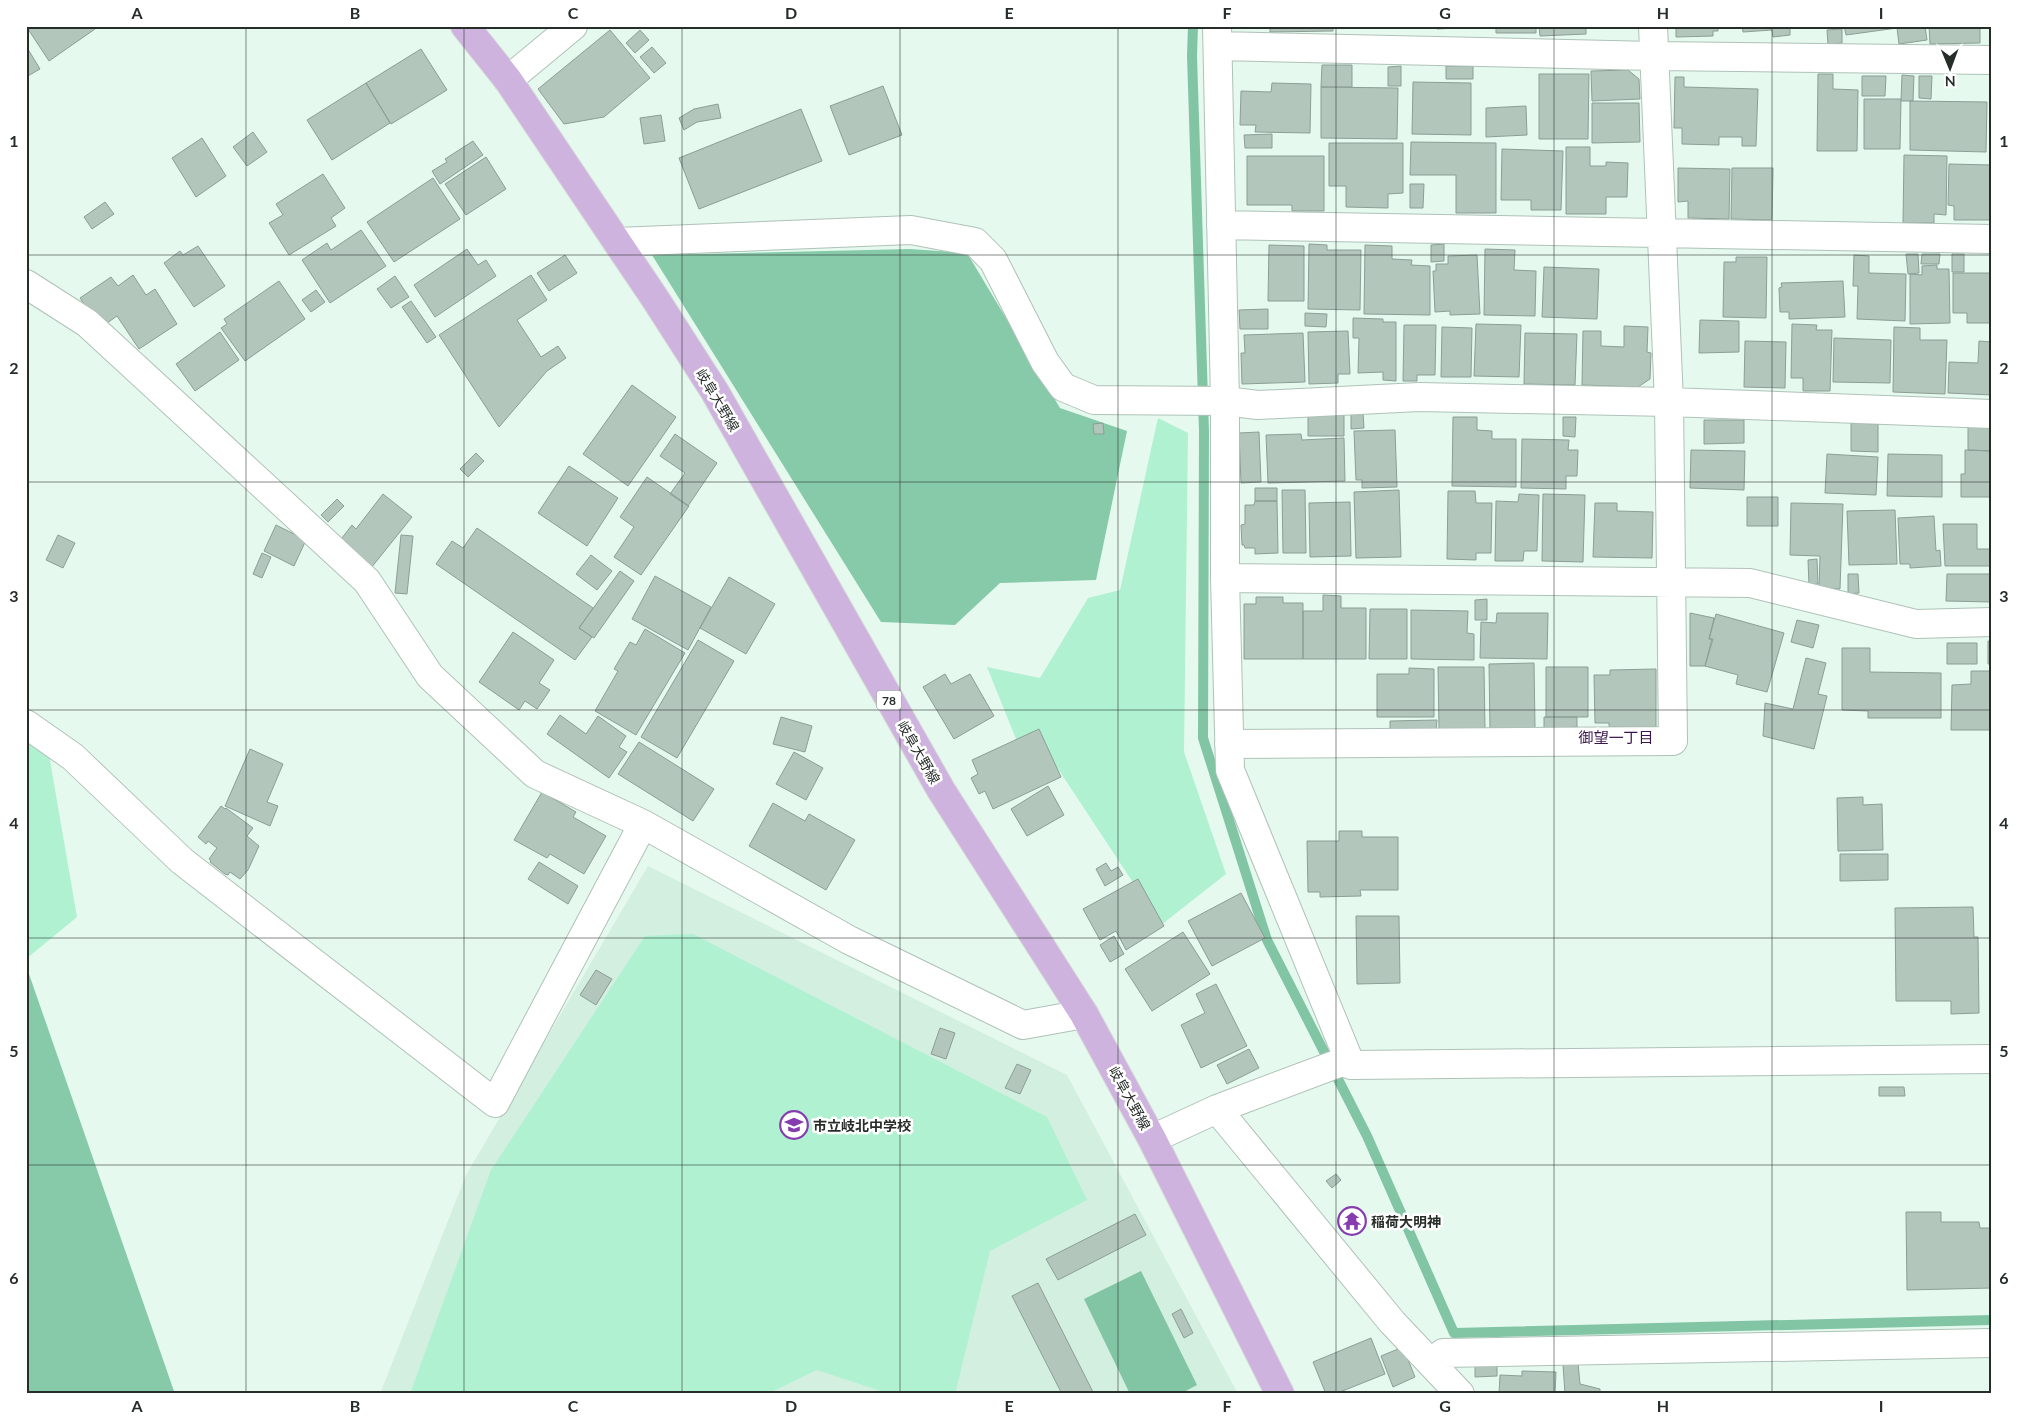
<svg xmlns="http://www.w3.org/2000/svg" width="2018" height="1420" viewBox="0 0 2018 1420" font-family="Lato,'Noto Sans JP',sans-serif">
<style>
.built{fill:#d3efe0}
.green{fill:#b0f1d1}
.forest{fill:#87caaa}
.water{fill:#82c5a5}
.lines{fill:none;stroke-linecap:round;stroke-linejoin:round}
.stream{stroke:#82c5a5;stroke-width:10}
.building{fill:#b3c6bc;stroke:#8c9e95}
.minor-casing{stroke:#afc2b8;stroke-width:30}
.primary-casing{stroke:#d8d9d9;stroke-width:30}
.minor{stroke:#fff;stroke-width:28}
.primary{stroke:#cdb3de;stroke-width:28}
.grid{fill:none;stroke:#272e2a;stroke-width:1;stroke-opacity:0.55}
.labels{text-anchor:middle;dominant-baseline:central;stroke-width:5;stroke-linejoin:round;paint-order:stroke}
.shield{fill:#fff;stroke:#686d6a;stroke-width:1}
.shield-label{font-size:12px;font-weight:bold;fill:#272e2a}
.street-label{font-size:14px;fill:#272e2a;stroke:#fff}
.poi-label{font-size:14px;font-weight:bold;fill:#272e2a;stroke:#fff;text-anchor:start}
.neighbourhood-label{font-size:15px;fill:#39154c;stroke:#fff}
.neatline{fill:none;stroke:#272e2a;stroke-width:2}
.grid-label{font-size:16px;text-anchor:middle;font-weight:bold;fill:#272e2a}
</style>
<rect width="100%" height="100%" fill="#e5f9ee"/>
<path class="built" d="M648 866 1067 1075 1238 1394H380L466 1175Z"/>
<path class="green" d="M1158 418 1188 433 1184 752 1226 874 1161 925 1041 743 1018 744 987 667 1040 678 1088 598 1120 590Z
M26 731 47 743 77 917 26 959Z
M693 934 1047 1117 1087 1200 990 1251 955 1394H890L817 1370 767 1394H410L491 1170 645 936Z"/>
<path class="forest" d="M910 249 967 253 1060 408 1127 431 1096 580 1000 583 955 625 881 622 652 255Z
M29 974 175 1394H26V976Z"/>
<path class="water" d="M1141 1271 1197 1385 1180 1394H1130L1084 1299Z"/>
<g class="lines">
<path class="stream" d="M1193 26 1192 56 1204 431 1203 738 1267 940 1367 1136 1454 1333 1992 1320"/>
</g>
<path class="building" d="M26 26H92L95 29 49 61Z
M1270 26H1333V31L1270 32Z
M1341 26H1385V27L1341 28Z
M1437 26H1456V28L1437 29Z
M1496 26H1536V33H1496Z
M1539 26H1611L1586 28V34L1540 36Z
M1676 26H1718V31H1713V36L1676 37Z
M1742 26H1790V35L1773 37 1772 30 1743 32Z
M1844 26H1925L1927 40 1899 44 1897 28 1846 35Z
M1929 26H1980V43L1930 44Z
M1842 29V43L1828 44 1827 30Z
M610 30 650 78 604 117 564 124 538 89Z
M640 30 649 40 635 53 626 43Z
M26 46 40 69 26 77Z
M652 47 666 63 654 73 640 57Z
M421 49 447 90 391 124 366 83Z
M1322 65H1352V87H1321Z
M1401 66V86H1388V67Z
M1446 66H1473V79H1446Z
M1628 70 1639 79 1640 99 1592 101 1591 71Z
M1539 74H1589L1588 139H1539Z
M1818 74H1833V89L1858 90 1857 151H1817Z
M1902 75 1914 76 1913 101H1901Z
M1862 76H1886L1885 96H1862Z
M1919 76H1932L1931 99 1919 98Z
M1675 77H1684V87L1758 89 1756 146H1742V137H1719V145L1682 144V128H1674Z
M1413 82 1471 83V135L1412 134Z
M366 83 390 123 332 160 307 120Z
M1272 83 1311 84 1310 133 1255 132 1256 125H1240L1241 91 1271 92Z
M883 86 902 135 849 155 830 106Z
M1321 87 1398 88 1397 139 1321 138Z
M1864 99H1901L1900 149H1864Z
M1910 101 1987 102 1986 152 1910 150Z
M1592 103H1639L1640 142 1592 143Z
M718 104 721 118 697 122 684 130 679 118 694 109Z
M1526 106 1527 135 1486 137V108Z
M801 109 822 161 699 209 679 158Z
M661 115 665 141 644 144 640 118Z
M253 132 267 152 247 166 233 147Z
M1272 134V148H1245L1244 135Z
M202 138 226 176 196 197 172 158Z
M473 141 483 155 440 184 432 171 447 162 445 159Z
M1411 142 1496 143V213H1456V175H1410Z
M1329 143H1403V193L1388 194V208L1346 207V186H1329Z
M1566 147H1590V166H1606V162L1628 163 1627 197H1606V214H1566Z
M1502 149 1563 151 1561 210H1531V200H1501Z
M1904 155 1947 156 1946 215 1934 214V223H1903Z
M1247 156H1324V211H1292V205H1247Z
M486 157 506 189 466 215 445 184Z
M1949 164 1992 165V220H1954V206L1948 205Z
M1678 168 1730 169 1729 219 1688 218V201L1678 202Z
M1732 168H1773L1772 220 1731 219Z
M323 174 345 208 331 218 336 226 289 255 269 223 283 215 276 204Z
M433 178 460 219 394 262 367 222Z
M1410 184H1424L1423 208H1410Z
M105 202 114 214 92 229 84 217Z
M361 230 386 266 330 303 302 260 327 243 331 250Z
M1309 244 1327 245V250H1361L1360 310 1308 309Z
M1444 244V261L1431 262V245Z
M1269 245 1304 246V301H1268Z
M1365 245 1392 246V259L1412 260 1411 265 1430 266V315L1364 314Z
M198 246 225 286 194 307 164 263 180 251 183 255Z
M467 249 478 265 486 260 496 276 435 317 414 285Z
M1485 249 1515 250 1514 270 1536 271 1535 316 1484 315Z
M1906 254H1918L1919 273 1908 274Z
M1922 254H1940L1939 264H1921Z
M1952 254H1964V272H1952Z
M565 255 577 273 549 291 537 273Z
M1477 255 1480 314 1450 315V311L1435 312 1433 271H1436V264H1448V256Z
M1854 255 1869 256V273L1906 274 1905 321 1857 319 1858 286H1853Z
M1736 257H1767L1766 318 1723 317 1724 262H1736Z
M1937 265V269H1949L1950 323 1910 324V274L1922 275V266Z
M1544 267 1599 269 1597 319 1542 317Z
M1953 273H1992V323H1967V313H1953Z
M133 275 146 295 155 289 177 324 139 349 117 316 100 328 80 298 111 277 118 286Z
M531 275 547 300 517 320 541 357 558 346 566 358 547 371 499 427 439 335Z
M395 276 409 297 391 308 377 289Z
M279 281 305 319 245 361 221 328 227 324 224 319Z
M1843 281 1845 317 1789 319V312H1780L1779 288 1782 287 1781 283Z
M316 290 325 302 311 312 302 300Z
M411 301 436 337 427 343 402 307Z
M1268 309V329H1240L1239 310Z
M1305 313 1327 314 1326 327 1305 326Z
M1353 318 1383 319V322H1396V381L1383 380V372L1358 373 1359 338H1353Z
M1700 320 1739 321V352L1699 353Z
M1476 324 1521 325 1519 377 1474 376Z
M1792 324 1817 325 1816 330H1832L1830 391H1803V378H1791Z
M1404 325H1436L1435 375H1417V381H1403Z
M1624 326 1648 327 1647 352 1651 353 1650 379 1638 387 1582 385 1583 331H1601V346L1624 347Z
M1442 327 1472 328 1471 377H1441Z
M1894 327 1920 328V340H1947L1945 394 1893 392Z
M1348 331 1350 374H1338V383L1309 384 1308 332Z
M220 332 239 360 195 391 176 364Z
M1303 333 1305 382 1242 384 1241 353H1245L1244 335Z
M1525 333 1577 334 1575 385 1524 384Z
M1834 338 1891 340 1890 383 1833 382Z
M1745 341 1786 342 1785 388 1744 387Z
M1979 341 1992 342V395L1948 393 1949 362 1978 363Z
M632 385 676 417 628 486 583 454Z
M1351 413H1363L1364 428 1351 429Z
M1308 415H1344V436H1308Z
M1453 417H1477V430L1492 431V439H1516V487L1452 486Z
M1563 417H1576L1575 437 1563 436Z
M1704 420H1744V443L1704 444Z
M1103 423 1104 434H1094L1093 424Z
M1851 423 1878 424V452L1851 451Z
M1968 427 1992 428V451L1968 450Z
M1395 430 1397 487 1362 488V480H1356L1354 431Z
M1259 432 1261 482 1241 483 1239 433Z
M675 434 717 463 688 506 670 494 685 473 660 456Z
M1301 434 1302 440 1344 438 1345 481 1268 483 1266 435Z
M1522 439 1569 440 1568 450H1578L1577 476H1566V489L1521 488Z
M1691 450 1745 451 1744 490 1690 488Z
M1965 450 1992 451V497H1961V474H1965Z
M476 453 484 461 468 477 460 469Z
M1827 454 1878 457 1876 495 1825 493Z
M1888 454 1942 455V497L1887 496Z
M569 466 618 498 587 546 538 513Z
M647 477 689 506 641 575 614 557 634 527 620 517Z
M1255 488H1277V501H1255Z
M1282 490H1305L1306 553H1283Z
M1399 490 1401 557 1356 558 1354 492Z
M1448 491H1475L1476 503H1492L1491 553H1476V560L1447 559Z
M383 494 412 517 371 568 338 543 352 525 356 529Z
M1519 494 1539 495 1537 551H1524L1523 561H1495L1496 501 1518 502Z
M1543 494 1585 495 1583 562 1542 561Z
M1747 497H1778V526H1747Z
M337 499 344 506 328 522 321 515Z
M1255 501H1277L1278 553 1255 554V548H1245L1244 545H1242L1241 525 1245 524V505H1254Z
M1350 502 1351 556 1310 557 1309 503Z
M1595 503H1617V511L1653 512 1652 558 1593 557Z
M1791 503 1843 504 1840 589 1819 588 1820 556 1790 555Z
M1895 510 1897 564 1849 565 1847 511Z
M1934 516 1936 551 1940 550 1941 566 1910 568V564H1900L1898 518Z
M1943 524H1977V549H1992V566H1945Z
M276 525 306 540 294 566 264 551Z
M477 528 593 608 579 628 592 637 575 660 436 564 452 541 463 548Z
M58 535 75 543 63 568 46 560Z
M401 535 413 536 407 594 395 593Z
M262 553 271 557 262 578 253 574Z
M591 555 612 571 597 590 576 574Z
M1817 559 1818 584 1809 585 1808 560Z
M620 571 634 581 594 638 579 628Z
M1848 574H1858L1859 593 1848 594Z
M1947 574H1992V602L1946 601Z
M655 576 711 607 688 650 632 619Z
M729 577 775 604 746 654 700 628Z
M1323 595 1341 596V608H1366V659H1303V611H1323Z
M1256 597H1283V603H1303V659H1244V604H1256Z
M1487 599V620H1475V600Z
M1370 609H1407V659H1369Z
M1411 610 1468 611 1467 633 1474 634V660L1411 659Z
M1497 613H1548L1547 659 1480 658 1481 622 1496 623Z
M1690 613 1714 618 1709 639H1712L1705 666H1690Z
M1716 614 1784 633 1767 692 1736 684 1738 675 1705 666 1713 639H1709Z
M1797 620 1819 625 1813 648 1791 642Z
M645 629 685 653 636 735 595 711 618 671 614 669 630 642 636 645Z
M513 632 554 660 539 683 550 690 537 709 525 701 519 710 479 682Z
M698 640 734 661 677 758 641 737Z
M1988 641H1992V664H1988Z
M1947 643H1977V664H1947Z
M1842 648H1870V672L1941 673V718H1868V711L1842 710Z
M1806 658 1826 663 1818 694 1827 696 1814 749 1763 736 1765 703 1793 709Z
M1534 663 1535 728 1490 729 1489 664Z
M1438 667H1484L1485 729H1439Z
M1546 667H1588V717H1546Z
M1409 668 1434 669V717H1377V674H1409Z
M1656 669V727H1609V723H1595L1594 675H1610V670Z
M1971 671H1990L1992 730H1951L1952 685 1971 684Z
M945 674 951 684 970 674 994 716 954 739 923 687Z
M560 715 586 734 598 716 626 736 619 747 627 752 609 778 547 734Z
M781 717 812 726 805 752 773 744Z
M1544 717H1577V727L1544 729Z
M1437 720 1436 731H1390V721Z
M1039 729 1061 777 993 809 985 791 979 794 971 778 978 774 972 760Z
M639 742 714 789 693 821 618 774Z
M250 749 283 764 267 802 278 806 270 826 225 806Z
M794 752 823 768 806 800 776 784Z
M1048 786 1064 815 1027 836 1011 809Z
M542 792 576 812 573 817 606 836 584 874 550 854 547 858 514 840Z
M1863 797V805L1882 804 1883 850 1838 851 1837 798Z
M773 803 805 821 809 814 855 840 826 890 749 846Z
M221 806 225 809 226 808 253 828 247 836 259 846 248 870 240 879 230 872 228 875 225 874 210 862 211 861 209 859 217 848 208 841 206 844 198 837Z
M1339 831H1362V837H1398V890H1360L1361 896 1320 897V892H1308L1307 841H1339Z
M1840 854H1888V880L1840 881Z
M539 862 578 886 568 904 528 879Z
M1106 863 1111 871 1118 867 1123 875 1105 886 1096 869Z
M1138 879 1164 926 1126 950 1116 931 1100 940 1083 909Z
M1241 893 1265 938 1212 966 1188 921Z
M1973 907 1974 937H1978L1979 1013 1951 1014V1001H1896L1895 908Z
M1356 916H1399L1400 983 1357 984Z
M1183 932 1210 974 1152 1011 1125 969Z
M1114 936 1124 954 1110 962 1100 945Z
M596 970 612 979 596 1005 580 995Z
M1216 984 1247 1046 1201 1068 1181 1025 1205 1013 1196 994Z
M940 1028 955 1033 946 1059 931 1054Z
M1249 1049 1259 1068 1227 1084 1217 1065Z
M1017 1064 1031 1070 1020 1094 1005 1088Z
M1879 1087H1904L1905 1096H1879Z
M1336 1174 1341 1180 1332 1188 1326 1181Z
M1906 1212H1941V1222H1979L1980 1228H1992V1288L1907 1290Z
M1135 1214 1146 1235 1058 1280 1046 1259Z
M1038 1283 1094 1394H1062L1012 1296Z
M1181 1309 1193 1333 1184 1338 1172 1314Z
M1371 1338 1385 1374 1335 1394H1326L1313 1362Z
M1403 1347 1415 1377 1393 1387 1381 1356Z
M1578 1363 1580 1384 1600 1389V1394H1565L1563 1364Z
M1475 1365H1497V1376L1475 1377Z
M1522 1371 1556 1372 1555 1394H1499L1500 1375 1522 1376Z"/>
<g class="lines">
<defs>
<path id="minor" d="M1217 26 1225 401V578L1230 770 1351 1065
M1218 46 1654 56 1992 60
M508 80 573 26
M1221 225 1992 239
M617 242 911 230 975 242 993 260 1045 362 1063 387 1094 400 1225 401 1258 405 1419 397 1669 402 1992 414
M26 284 87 323 367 581 430 676 535 774 643 824 849 940 1023 1025 1084 1014
M1225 578 1750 583 1916 624 1992 622
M26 724 73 757 182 861 495 1103 643 824
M1229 744 1673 741 1669 402 1653 26
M1217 1109 1392 1322 1460 1394
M1152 1139 1217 1109 1342 1062 1351 1065 1992 1059
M1431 1363 1443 1353 1992 1343"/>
<path id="primary" d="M465 26 508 80 656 300 715 392 941 790 1084 1014 1152 1139 1280 1394"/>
</defs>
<use href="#minor" class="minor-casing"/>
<use href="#primary" class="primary-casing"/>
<use href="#minor" class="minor"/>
<use href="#primary" class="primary"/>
</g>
<path class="grid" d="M246 26V1394M464 26V1394M682 26V1394M900 26V1394M1118 26V1394M1336 26V1394M1554 26V1394M1772 26V1394M26 255H1992M26 482H1992M26 710H1992M26 938H1992M26 1165H1992"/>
<defs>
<symbol id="school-ring" viewBox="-11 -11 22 22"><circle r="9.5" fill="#fff" stroke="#863cae" stroke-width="1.5"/><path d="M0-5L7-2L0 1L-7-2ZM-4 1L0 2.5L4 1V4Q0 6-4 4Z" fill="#863cae"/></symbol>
<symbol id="temple-ring" viewBox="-11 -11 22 22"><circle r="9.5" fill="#fff" stroke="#863cae" stroke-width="1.5"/><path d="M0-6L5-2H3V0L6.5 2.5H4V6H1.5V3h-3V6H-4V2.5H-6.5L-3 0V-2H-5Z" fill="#863cae"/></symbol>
</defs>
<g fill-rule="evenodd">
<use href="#school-ring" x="778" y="1109" width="32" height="32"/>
<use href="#temple-ring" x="1336" y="1205" width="32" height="32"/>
</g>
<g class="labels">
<rect class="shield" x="876.5" y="690.5" width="25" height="19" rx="4"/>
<g class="shield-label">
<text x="889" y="700">78</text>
</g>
<g class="street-label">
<text transform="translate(718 400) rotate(59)">岐阜大野線</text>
<text transform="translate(919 752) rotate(60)">岐阜大野線</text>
<text transform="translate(1130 1098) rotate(61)">岐阜大野線</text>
</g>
<g class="poi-label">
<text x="813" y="1125">市立岐北中学校</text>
<text x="1371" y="1221">稲荷大明神</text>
</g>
<g class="neighbourhood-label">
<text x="1616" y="737">御望一丁目</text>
</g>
</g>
<rect width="2018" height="1420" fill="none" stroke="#ffffff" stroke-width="55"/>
<g transform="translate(1950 68) rotate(179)" stroke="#ffffff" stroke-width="4" paint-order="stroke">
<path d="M0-4L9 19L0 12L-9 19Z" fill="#272e2a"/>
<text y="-8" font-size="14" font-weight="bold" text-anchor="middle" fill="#272e2a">N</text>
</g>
<rect x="28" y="28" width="1962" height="1364" class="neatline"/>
<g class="grid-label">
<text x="137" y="19">A</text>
<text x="355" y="19">B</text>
<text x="573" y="19">C</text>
<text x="791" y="19">D</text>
<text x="1009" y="19">E</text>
<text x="1227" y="19">F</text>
<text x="1445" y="19">G</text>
<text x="1663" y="19">H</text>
<text x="1881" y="19">I</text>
<text x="14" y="147">1</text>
<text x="2004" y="147">1</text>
<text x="14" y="374">2</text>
<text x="2004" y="374">2</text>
<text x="14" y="602">3</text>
<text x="2004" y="602">3</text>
<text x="14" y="829">4</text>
<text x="2004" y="829">4</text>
<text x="14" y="1057">5</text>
<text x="2004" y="1057">5</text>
<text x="14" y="1284">6</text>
<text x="2004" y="1284">6</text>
<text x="137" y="1412">A</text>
<text x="355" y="1412">B</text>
<text x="573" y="1412">C</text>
<text x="791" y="1412">D</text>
<text x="1009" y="1412">E</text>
<text x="1227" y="1412">F</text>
<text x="1445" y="1412">G</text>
<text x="1663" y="1412">H</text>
<text x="1881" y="1412">I</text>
</g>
</svg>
